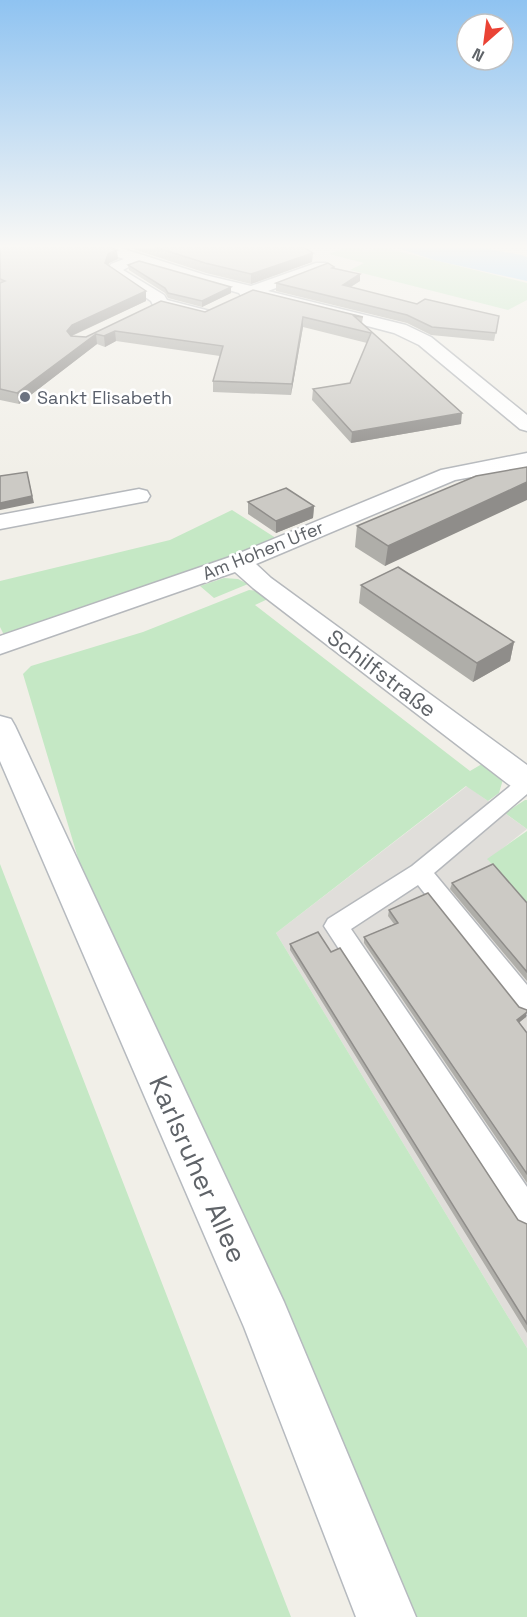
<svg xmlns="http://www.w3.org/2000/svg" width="527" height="1617" viewBox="0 0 527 1617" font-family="'Space Grotesk',sans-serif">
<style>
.industrial{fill:#e0deda}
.green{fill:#c5e8c5}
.water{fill:#aadaff}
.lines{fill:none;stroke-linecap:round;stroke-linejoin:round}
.lane-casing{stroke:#b5b8bc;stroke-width:3}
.street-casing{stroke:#b5b8bc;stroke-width:3}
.secondary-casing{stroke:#b6babf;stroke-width:3}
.lane{fill:#fff;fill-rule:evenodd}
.street{fill:#fff;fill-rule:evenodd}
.secondary{fill:#fff;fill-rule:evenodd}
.wall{fill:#afaea9}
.shaded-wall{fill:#8f8d8a}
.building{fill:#cccac5;stroke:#8f8d8a;stroke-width:1.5}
.worship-dot{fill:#6b7280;stroke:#fff;stroke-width:2}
.labels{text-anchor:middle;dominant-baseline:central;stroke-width:5;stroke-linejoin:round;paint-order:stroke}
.far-worship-label{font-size:18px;fill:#5b616d;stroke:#fff;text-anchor:start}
.far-street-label{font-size:18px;fill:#5f6368;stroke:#fff}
.street-label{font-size:22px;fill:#5f6368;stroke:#fff}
.near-street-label{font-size:27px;fill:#5f6368;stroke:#fff}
</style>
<rect width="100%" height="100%" fill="#f1efe8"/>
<path class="industrial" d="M467 786 527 829 488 860 527 903V1348L276 933Z"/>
<path class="green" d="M347 247 367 250 381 247 527 283V300L508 310 350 270 364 263 329 254Z
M232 510 282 542 4 635 0 627V581L170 540Z
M224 578 238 579 248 584 214 598 200 586Z
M249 590 258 591 270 598 255 605 470 771 487 761 504 776 499 793 488 801 466 786 276 933 527 1348V1617H386L118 992 23 674 31 666 143 632Z
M525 800H527V829L505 813Z
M527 831V903L487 859Z
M0 864 291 1617H0Z"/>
<path class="water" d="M395 247H478L521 255 527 257V281L434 260Z"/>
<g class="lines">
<defs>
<path id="lane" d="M527 776V794L434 873 527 985V1015L518 1012 418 885 351 929 527 1187V1228L517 1223 324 926 328 919 412 866 520 778Z"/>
<path id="street" d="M95 247H118L205 275 251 286 316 263H326L329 266 326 269 268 291 406 325 431 337 527 415V431L520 429 419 345 394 333 253 296H241L239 293 136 263 123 270 164 295 167 300 210 311 212 315 210 319 204 320 154 307 151 301 107 271 111 264 124 259 97 250Z
M527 453V467L455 480 256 564 271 578 527 765V794L516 790 253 588 235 572 0 654V636L230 557 441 470Z
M139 489 147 491 150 496 147 501 0 529V515Z"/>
<path id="secondary" d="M0 716 11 719 15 726 284 1302 416 1617H356L244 1327 0 761Z"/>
</defs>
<use href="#lane" class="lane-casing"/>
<use href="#street" class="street-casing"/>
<use href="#secondary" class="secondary-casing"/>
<use href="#lane" class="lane"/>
<use href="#street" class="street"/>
<use href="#secondary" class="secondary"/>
</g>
<path class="wall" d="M0 247 118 259 109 263 108 266 146 291V301L72 336 86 337 161 301 205 312 253 290 363 317 362 323 461 424 351 443 312 400 313 389 350 383 367 343 303 327 291 395 213 392V381L220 356 116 341 105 347 97 344 19 404 0 400Z
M127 247H303L312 262 251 284 206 273Z
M128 265 231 293 202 307 168 298 165 293 129 270Z
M334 268 360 274V281L351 287 417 304 499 316 494 341 431 335 407 323 276 291V283Z
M527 467 385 566 355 547 357 526Z
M248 502 314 506 313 518 276 533 248 514Z
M361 585 514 642 510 661 473 682 359 603Z
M452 883 527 903V981L450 889Z
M389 910 526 1017 519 1022 527 1033V1183L364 943V937L394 924 388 916Z
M290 944 331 952 518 1220 527 1224V1333L290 950Z"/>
<path class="shaded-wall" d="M117 250 118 259 109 263 106 273 105 263 108 254Z
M313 253 312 262 251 284V274Z
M360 274V281L342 292 343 285Z
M231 287V293L202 307V301Z
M146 291V301L73 335 69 341 67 331 72 325Z
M303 317V327L291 395 292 384Z
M115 331 116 341 105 347 104 336Z
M96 334 97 344 19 404 17 393Z
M462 413 461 424 351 443 352 432Z
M27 472 34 503 0 510V503Z
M527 482V500L385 566 388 546Z
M314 506 313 518 276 533V521Z
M514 642 510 661 473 682 477 663Z
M527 1012 526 1017 515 1026 517 1020Z"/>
<path class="building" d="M0 247H109L117 250 108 254 105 263 146 291 72 325 67 331 71 336 86 337 161 301 205 312 253 290 363 317 354 316 462 413 352 432 313 389 350 383 371 333 303 317 292 384 213 381 223 346 115 331 104 336 96 334 17 393 0 389V283L5 281 0 279Z
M155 247H303L313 253 251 274 205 263Z
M139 261 231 287 202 301 168 293 165 288 128 265Z
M328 263 334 267 332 268 360 274 343 285 417 304 425 299 499 316 496 333 432 327 407 315 276 283Z
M527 467V482L388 546 357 526 476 476Z
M27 472 32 496 0 503V476Z
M286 488 314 506 276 521 248 502Z
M398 567 514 642 477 663 361 585Z
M493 864 527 903V972L452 883Z
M428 893 519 1007 527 1010V1012L517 1020 527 1033V1174L364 937 398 923 389 910Z
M318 932 331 952 340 948 518 1220 527 1224V1324L290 944Z"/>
<linearGradient id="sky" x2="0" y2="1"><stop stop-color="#8fc3f1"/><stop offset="0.52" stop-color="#f9f8f5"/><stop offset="1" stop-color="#f9f8f5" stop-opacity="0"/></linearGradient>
<rect width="527" height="474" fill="url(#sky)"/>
<circle class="worship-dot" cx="25" cy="397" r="6"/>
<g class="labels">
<g class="far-worship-label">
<text x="37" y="397">Sankt Elisabeth</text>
</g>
<g class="far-street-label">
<text transform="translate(263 550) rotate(-22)">Am Hohen Ufer</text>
</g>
<g class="street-label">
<text transform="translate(382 673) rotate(37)">Schilfstraße</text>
</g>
<g class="near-street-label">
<text transform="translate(198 1169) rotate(66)">Karlsruher Allee</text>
</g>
</g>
<g transform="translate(485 42) rotate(208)"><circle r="28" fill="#ffffff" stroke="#bfc1c3" stroke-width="1.5"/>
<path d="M0-4.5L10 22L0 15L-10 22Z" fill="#ea4335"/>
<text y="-9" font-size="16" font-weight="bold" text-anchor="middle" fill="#5f6368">N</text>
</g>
</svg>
